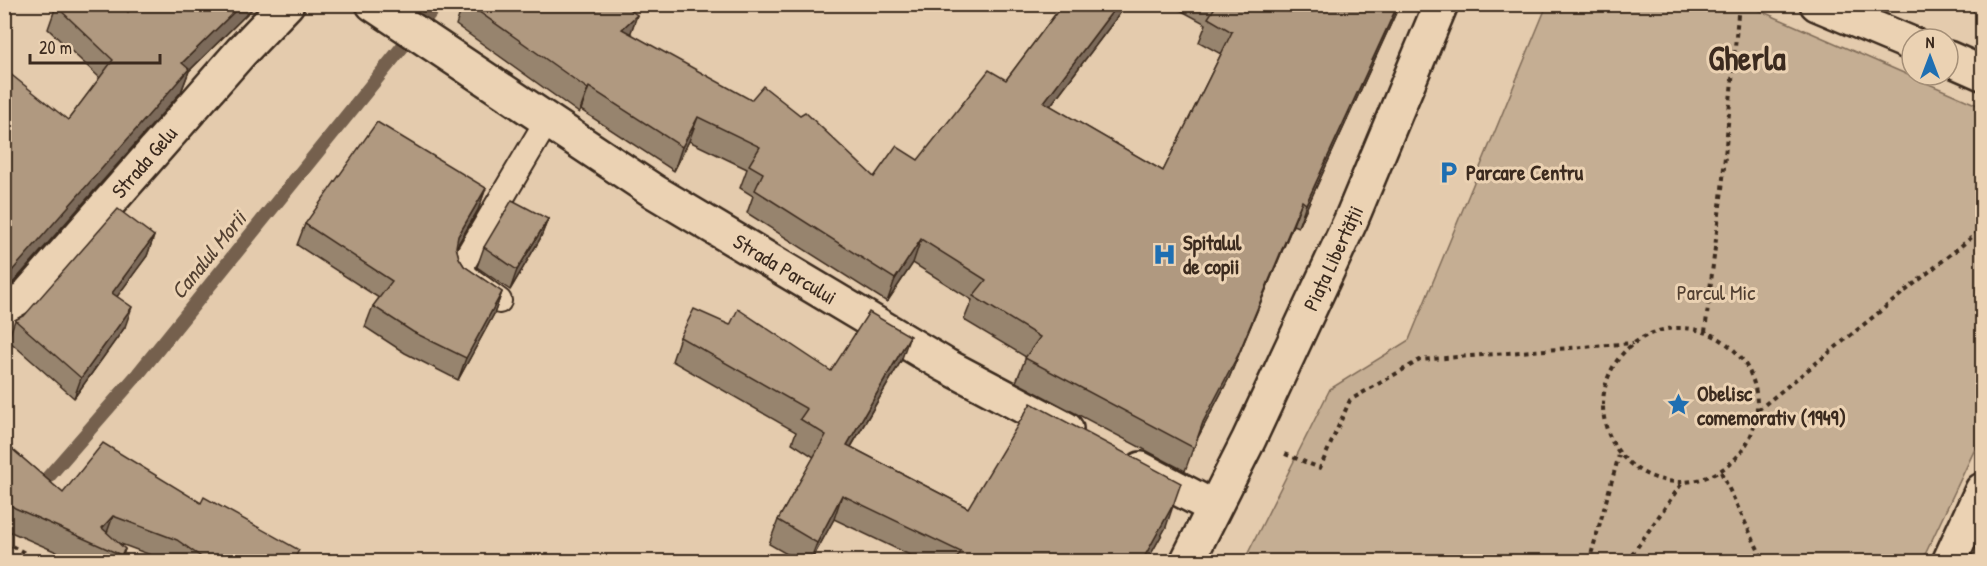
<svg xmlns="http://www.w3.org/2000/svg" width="1987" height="566" viewBox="0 0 1987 566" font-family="'Patrick Hand',sans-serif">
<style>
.green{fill:#c5ae93;stroke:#806c58;stroke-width:1.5}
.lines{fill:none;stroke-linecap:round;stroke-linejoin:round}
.stream{stroke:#74614e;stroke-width:14}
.lane-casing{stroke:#3b2a1e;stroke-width:28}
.street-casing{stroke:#3b2a1e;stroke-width:38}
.secondary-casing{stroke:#3b2a1e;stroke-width:38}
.path{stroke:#3b2a1e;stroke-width:4;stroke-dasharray:4.5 4.5;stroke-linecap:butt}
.lane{stroke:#ebd2b3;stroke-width:24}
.street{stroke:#ebd2b3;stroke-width:33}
.secondary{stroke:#ebd2b3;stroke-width:33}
.wall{fill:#97846e;stroke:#3b2a1e;stroke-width:1.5}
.shaded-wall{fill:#7b6b5a;stroke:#3b2a1e;stroke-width:1.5}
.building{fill:#b09980;stroke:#3b2a1e;stroke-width:1.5}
.labels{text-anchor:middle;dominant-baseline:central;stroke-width:6;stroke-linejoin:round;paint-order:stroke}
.street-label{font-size:21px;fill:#3b2a1e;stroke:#ebd2b3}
.poi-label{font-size:21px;font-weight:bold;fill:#3b2a1e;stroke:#ebd2b3;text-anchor:start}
.park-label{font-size:21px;fill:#503e30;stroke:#ebd2b3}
.water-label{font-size:22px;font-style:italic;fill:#534132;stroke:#ebd2b3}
.town-label{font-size:33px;font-weight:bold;fill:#3b2a1e;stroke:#ebd2b3}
</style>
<rect width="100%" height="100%" fill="#e4cbad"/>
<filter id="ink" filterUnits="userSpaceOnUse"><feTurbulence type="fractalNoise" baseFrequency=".0167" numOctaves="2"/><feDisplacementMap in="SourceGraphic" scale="12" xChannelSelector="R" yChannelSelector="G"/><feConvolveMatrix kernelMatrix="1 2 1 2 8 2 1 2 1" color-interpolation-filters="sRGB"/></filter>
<g filter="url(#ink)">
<path class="green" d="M1547 5H1747L1982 107V434L1922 561H1244L1330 389 1409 340Z"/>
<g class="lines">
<path class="stream" d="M36 491 138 374 437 4"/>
<defs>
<path id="lane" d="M499 301 465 276 462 265 547 121"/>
<path id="street" d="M373 4 655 192 945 365 1066 429
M1817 4 1912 44
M1948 58 1982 73
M4 322 241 52 287 4
M1141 469 1213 507
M1949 562 1982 490"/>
<path id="secondary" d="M1187 562 1249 439 1351 220 1441 4"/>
</defs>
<use href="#lane" class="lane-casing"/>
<use href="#street" class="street-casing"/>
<use href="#secondary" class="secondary-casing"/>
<path class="path" d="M1603 405a77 77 0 1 1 154 0a77 77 0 1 1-154 0Z
M1705 332 1722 189 1739 4
M1758 410 1982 229
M1285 454 1320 468 1350 400 1420 360 1633 343
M1721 472 1764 562
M4 542 25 553
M1589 562 1619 455
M1627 562 1682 483"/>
<use href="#lane" class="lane"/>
<use href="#street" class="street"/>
<use href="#secondary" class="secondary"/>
</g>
<path class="wall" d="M135 4H257L189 71 181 92 68 120 100 78 48 29 56 6 128 12Z
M463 4H622L637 15 630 34 874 177 918 160 1006 80 1063 4H1127L1050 106 1163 171 1221 54 1199 42 1206 24 1169 4H1400L1298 227 1293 225 1229 378 1195 443 1185 471 1016 382 1026 357 964 320 972 300 913 263 887 302 747 213 753 196 740 188 747 169 689 141 674 171 581 110 579 113 456 25Z
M1957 4H1983V15Z
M486 188 478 210 456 247 459 258 464 266 502 292 494 314 458 380 405 353 365 327 373 306 379 298 297 245 305 224Z
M548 219 540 239 510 290 477 267 484 247Z
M154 236 147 256 117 296 125 327 74 398 8 340 15 320Z
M680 337 831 371 901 361 851 447 968 508 1166 527 1147 561H922L834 519 811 561H799L769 544 778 520 814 457 792 443 796 432 672 361Z
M4 442 63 493 295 561H167L118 543 125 549 121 561H77L4 529Z"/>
<path class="shaded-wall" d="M242 4H257L189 71 181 92 4 293V280L182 63Z
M1118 4H1127L1035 126 1044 102Z
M1398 4H1400L1298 227 1306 204Z
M637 15 629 38 622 29Z
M589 87 581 110 579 113 588 89Z
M698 117 689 141 674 171 682 147Z
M486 188 478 210 450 258 458 236Z
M1302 201 1293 225 1229 378 1194 445 1203 422Z
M548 219 540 239 510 290 517 270Z
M154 236 147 256 105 313 112 293Z
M921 239 913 263 887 302 895 279Z
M502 292 494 314 458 380 466 358Z
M132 307 125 327 74 398 81 378Z
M910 336 901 361 838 469 847 445Z
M842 495 834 519 811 561H810L817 543Z
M1174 503 1166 527 1147 561H1142Z
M113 516 105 538 102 528Z
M125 549 121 561H119L121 555Z"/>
<path class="building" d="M58 4H121L128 12 135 4H242L182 63 189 69 4 280V69L68 120 113 60 56 6Z
M468 4H622L637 15 622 29 751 100 763 86 800 115 805 112 874 177 896 146 918 160 989 70 1006 80 1063 4H1118L1044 102 1163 171 1232 32 1208 18 1217 4H1398L1306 204 1302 201 1238 355 1203 422 1194 448 1025 358 1040 337 973 296 986 280 921 239 895 279 755 190 763 173 749 165 760 147 698 117 682 147 589 87 588 89Z
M377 122 486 188 458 236 456 247 459 258 464 266 502 292 466 358 413 332 373 306 392 281 305 224Z
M512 200 548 219 517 270 484 247Z
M118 209 154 236 112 293 132 307 81 378 15 320 25 315Z
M694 309 730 325 738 309 831 371 869 312 910 336 847 445 968 508 1031 403 1181 483 1174 503 1142 561H955L961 552 842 495 817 543 778 520 826 435 800 419 807 409 680 337Z
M4 442 63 493 103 443 201 503 204 497 299 550 293 561H207L177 540 113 516 102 528 125 549 121 555 15 508 4 501Z"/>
</g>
<defs>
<symbol id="parking-bare" viewBox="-9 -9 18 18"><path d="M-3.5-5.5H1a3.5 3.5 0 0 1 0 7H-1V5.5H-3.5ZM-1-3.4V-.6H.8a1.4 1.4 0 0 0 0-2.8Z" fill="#1f6fb2" stroke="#ebd2b3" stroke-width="2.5" paint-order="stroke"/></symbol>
<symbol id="hospital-bare" viewBox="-9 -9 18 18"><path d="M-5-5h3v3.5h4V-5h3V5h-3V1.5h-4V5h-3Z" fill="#1f6fb2" stroke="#ebd2b3" stroke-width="2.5" paint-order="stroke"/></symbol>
<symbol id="sight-bare" viewBox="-9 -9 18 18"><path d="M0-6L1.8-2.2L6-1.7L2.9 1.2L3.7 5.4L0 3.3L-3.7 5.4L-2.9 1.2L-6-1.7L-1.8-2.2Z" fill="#1f6fb2" stroke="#ebd2b3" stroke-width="2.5" paint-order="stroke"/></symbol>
</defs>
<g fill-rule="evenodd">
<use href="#parking-bare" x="1432" y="156" width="33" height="33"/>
<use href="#hospital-bare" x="1148" y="238" width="33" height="33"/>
<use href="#sight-bare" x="1662" y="388" width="33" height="33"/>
</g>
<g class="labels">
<g class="street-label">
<text transform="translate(144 162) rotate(-49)">Strada Gelu</text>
<text transform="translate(1333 258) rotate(-65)">Piața Libertății</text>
<text transform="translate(785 269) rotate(31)">Strada Parcului</text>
</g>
<g class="poi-label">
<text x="1466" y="172">Parcare Centru</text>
<text x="1183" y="242">Spitalul<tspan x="1183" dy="24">de copii</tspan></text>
<text x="1697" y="393">Obelisc<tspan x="1697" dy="24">comemorativ (1949)</tspan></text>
</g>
<g class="park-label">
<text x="1716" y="292">Parcul Mic</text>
</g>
<g class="water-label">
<text transform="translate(208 255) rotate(-51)">Canalul Morii</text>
</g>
<g class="town-label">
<text x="1747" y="58">Gherla</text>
</g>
</g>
<rect width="1987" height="566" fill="none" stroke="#ebd2b3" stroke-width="24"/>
<rect x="12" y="12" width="1963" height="542" fill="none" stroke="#3b2a1e" stroke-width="2" filter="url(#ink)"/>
<g transform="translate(1930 57)"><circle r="28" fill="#ebd2b3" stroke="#a58f77" stroke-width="1.5"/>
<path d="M0-4.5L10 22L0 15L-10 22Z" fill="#1f6fb2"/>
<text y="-9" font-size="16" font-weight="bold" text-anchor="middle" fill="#3b2a1e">N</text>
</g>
<path d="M30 54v9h130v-9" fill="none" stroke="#3b2a1e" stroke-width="3"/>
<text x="39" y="54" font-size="18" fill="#3b2a1e" stroke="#ebd2b3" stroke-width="4.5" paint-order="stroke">20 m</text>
</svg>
